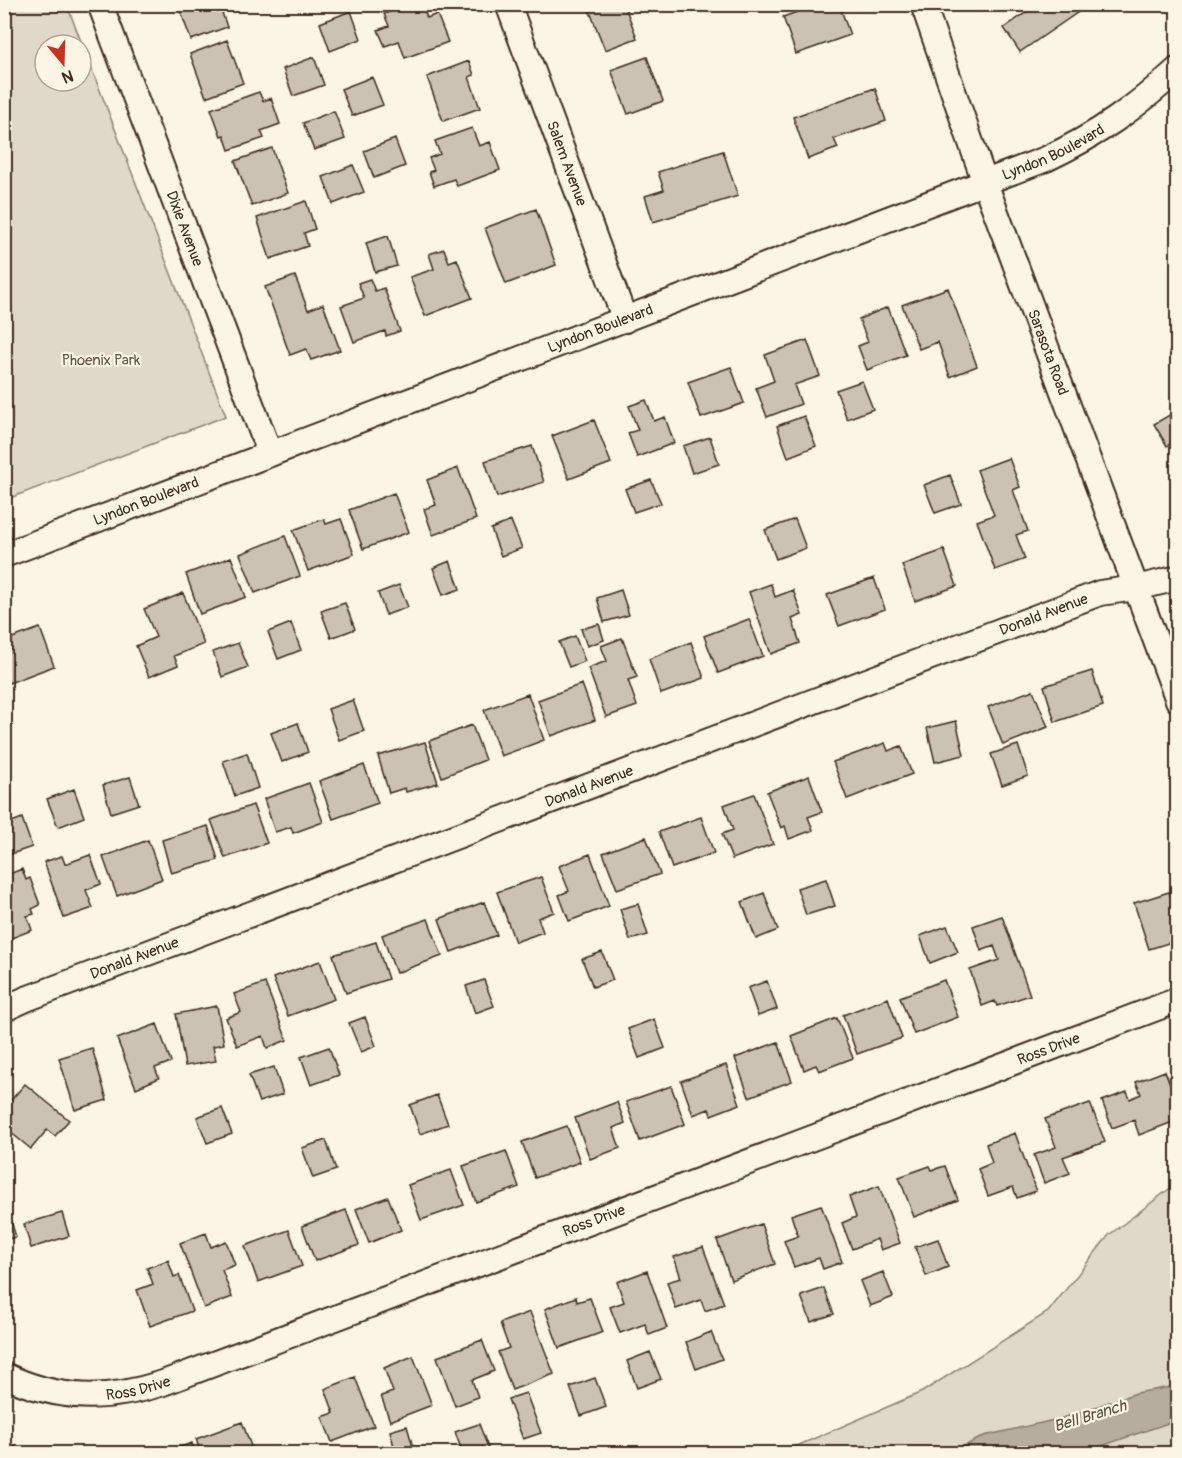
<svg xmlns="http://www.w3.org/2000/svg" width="1182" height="1458" viewBox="0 0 1182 1458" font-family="Pangolin,sans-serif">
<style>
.green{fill:#e0d8c8;stroke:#8e8173;stroke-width:1.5;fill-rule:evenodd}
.water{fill:#b7ad9e;stroke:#85796b;stroke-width:1.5}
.building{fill:#ccc2b3;stroke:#3b2a1e;stroke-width:1.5}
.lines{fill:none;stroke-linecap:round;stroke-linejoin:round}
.street-casing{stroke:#3b2a1e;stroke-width:28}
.street{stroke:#fcf5e5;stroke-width:24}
.labels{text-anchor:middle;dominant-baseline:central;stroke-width:4.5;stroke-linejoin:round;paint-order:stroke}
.street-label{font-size:15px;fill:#3b2a1e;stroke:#fcf5e5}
.park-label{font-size:15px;fill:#645648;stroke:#fcf5e5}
.water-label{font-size:16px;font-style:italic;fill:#605144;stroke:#fcf5e5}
</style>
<rect width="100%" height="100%" fill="#fcf5e5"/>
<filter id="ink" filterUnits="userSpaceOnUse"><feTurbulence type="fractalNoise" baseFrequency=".0167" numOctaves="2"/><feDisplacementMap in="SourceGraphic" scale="12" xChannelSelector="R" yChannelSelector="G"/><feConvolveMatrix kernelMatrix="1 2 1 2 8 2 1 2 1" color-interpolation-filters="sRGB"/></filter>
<g filter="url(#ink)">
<path class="green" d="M5 4 67 5 226 416 5 500ZM45 45H81V81H45Z
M1177 1183V1453L770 1454 799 1445 922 1392 1048 1312 1109 1235Z"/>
<path class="water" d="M1177 1386V1420L1081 1453H951L984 1436 1063 1418 1136 1393Z"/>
<path class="building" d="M178 4H219L227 27 191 40Z
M410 4H422L427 18 437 14 448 42 405 58 399 41 385 46 378 30 389 26 384 14Z
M587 4H624L637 38 605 50Z
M798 4H839L850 35 796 54 783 17 800 11Z
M1038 4H1090L1020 52 1004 28Z
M351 11 361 39 330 51 320 23Z
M227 40 243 83 206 97 190 54Z
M314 57 324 85 293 96 283 69Z
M647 57 663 101 628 114 611 70Z
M469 61 474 75 469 77 480 108 443 121 427 77Z
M372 77 383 105 352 116 341 89Z
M875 88 886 121 834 139 838 148 808 159 793 117Z
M259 92 263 101 271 98 280 124 261 131 264 138 229 150 224 135 221 136 211 109Z
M334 111 345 139 314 150 303 123Z
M472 128 479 146 490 142 500 170 457 186 454 179 434 186 429 172 434 170 429 158 440 154 435 141Z
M395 139 405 166 374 178 364 151Z
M272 148 288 193 252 206 235 161Z
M723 151 738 196 653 222 645 196 664 190 658 172Z
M353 165 364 192 333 204 323 177Z
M306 201 315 229 304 233 308 246 270 259 257 218Z
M536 209 556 265 506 284 485 228Z
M388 236 397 266 375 272 366 243Z
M444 249 449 262 457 259 472 298 425 316 410 277 434 269 429 254Z
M295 276 308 310 323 304 340 350 311 360 306 349 290 355 265 287Z
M370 279 375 291 384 288 400 331 386 336 385 331 354 342 341 306 364 298 358 283Z
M948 288 977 366 950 377 938 342 919 349 902 305Z
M888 307 906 355 867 370 858 346 868 342 859 319Z
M807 340 820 376 794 385 801 404 767 417 756 388 774 381 765 355Z
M731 367 744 403 701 418 688 382Z
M862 381 873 409 847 419 836 390Z
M646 400 654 421 665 417 674 443 637 457 628 433 638 430 629 406Z
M1178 410V440L1167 446 1154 424Z
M804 416 816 446 788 457 777 426Z
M594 420 611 463 569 479 552 436Z
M710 437 719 464 692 473 683 446Z
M532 446 544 482 497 497 485 461Z
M1009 458 1020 487 1013 490 1028 531 1016 535 1025 559 995 570 977 521 994 515 977 470Z
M458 468 476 519 433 535 424 509 436 505 427 480Z
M950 475 961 504 935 513 924 485Z
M651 480 661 503 634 512 625 489Z
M394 493 409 532 363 549 349 510Z
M324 519 326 524 341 519 354 554 308 571 293 530Z
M795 519 806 548 776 559 765 530Z
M511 521 522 548 501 556 491 529Z
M285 536 300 576 255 593 240 554Z
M944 550 957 586 915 601 902 565Z
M231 557 246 597 200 614 186 574Z
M450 561 460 589 443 595 433 568Z
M874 578 885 609 839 626 827 595Z
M771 584 775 597 793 590 802 615 792 619 800 643 771 654 749 592Z
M399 585 408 607 386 615 378 593Z
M621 590 629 615 604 622 597 598Z
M183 593 204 644 174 656 178 665 149 677 136 646 156 637 144 609Z
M345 603 355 629 331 638 321 611Z
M749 619 763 656 718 673 704 636Z
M291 623 301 650 278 659 268 632Z
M599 624 604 640 587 646 581 629Z
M40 628 54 666 9 683 4 670V641Z
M575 636 585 661 569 667 559 642Z
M622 638 637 677 628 680 637 706 606 717 588 668 607 661 601 646Z
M691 642 704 678 661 694 649 659Z
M238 643 248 667 222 677 213 652Z
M1092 671 1103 706 1055 722 1044 686Z
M582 684 595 720 551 736 538 700Z
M1033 690 1048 727 1003 745 988 707Z
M528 694 544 740 501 756 484 710Z
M353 700 364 731 339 740 328 709Z
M956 721 964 755 935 762 927 728Z
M298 723 308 752 282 762 271 733Z
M472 725 485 760 442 777 429 741Z
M425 742 438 783 406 792 405 788 389 793 378 756Z
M885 743 888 751 901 746 912 774 847 799 833 762Z
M1018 745 1028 776 1002 785 991 754Z
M247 753 258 788 235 796 223 761Z
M364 765 378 803 333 819 319 781Z
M809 776 822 812 808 817 813 830 789 839 785 826 781 828 767 792Z
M130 777 139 804 111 813 103 785Z
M309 783 323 822 293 833 291 827 275 832 264 799Z
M74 789 84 817 58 827 47 799Z
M754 794 773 844 732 859 722 834 733 830 724 805Z
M253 805 267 843 225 858 211 820Z
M701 817 714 853 672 868 659 832Z
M22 818 32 847 8 855 4 844V825Z
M208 826 218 860 171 873 162 840Z
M646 837 660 874 617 889 603 853Z
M148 840 162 879 117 896 103 857Z
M590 854 609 906 569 921 559 895 569 891 559 866Z
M90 855 101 884 86 890 93 908 64 918 44 862 62 856 65 864Z
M22 869 26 880 30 878 40 905 32 909 34 914 27 916 32 930 4 941V876Z
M541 877 554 912 538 918 543 932 515 942 497 892Z
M826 879 835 906 806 915 797 888Z
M1169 892 1178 916V940L1149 949 1134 903Z
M764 893 778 930 756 939 742 902Z
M484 902 497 935 451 952 439 919Z
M638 904 648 935 630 940 620 909Z
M1002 916 1030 995 997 1006 995 1001 982 1006 970 970 999 960 994 946 981 951 973 926Z
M428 919 442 956 396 973 382 935Z
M947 926 958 952 930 963 920 936Z
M376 942 388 979 346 993 333 955Z
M602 952 613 980 593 987 582 959Z
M320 961 334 999 288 1016 273 978Z
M484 980 494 1006 475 1013 466 986Z
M944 980 958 1017 914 1034 900 997Z
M767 981 777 1009 758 1016 748 988Z
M265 983 287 1040 267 1048 263 1036 237 1046 226 1018 241 1012 234 994Z
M888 998 902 1038 857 1054 843 1015Z
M217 1006 224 1044 213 1046 216 1061 185 1066 176 1014Z
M365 1017 376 1046 361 1052 349 1023Z
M837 1018 853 1058 819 1071 816 1065 804 1070 791 1036Z
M654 1019 665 1048 639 1058 628 1029Z
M157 1024 171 1062 155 1068 159 1078 136 1088 117 1039Z
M778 1042 792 1081 749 1097 735 1058Z
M329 1047 339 1075 311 1085 301 1057Z
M92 1048 107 1100 75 1110 59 1058Z
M726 1065 740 1104 711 1115 709 1109 693 1115 681 1081Z
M274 1067 283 1094 259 1102 249 1075Z
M1165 1071 1178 1104V1120L1139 1135 1134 1120 1112 1128 1102 1101 1127 1092 1130 1099 1141 1094 1136 1082Z
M25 1084 69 1120 55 1136 47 1130 31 1149 4 1127V1108Z
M671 1086 685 1124 640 1141 626 1102Z
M437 1095 448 1124 420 1134 410 1105Z
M617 1102 625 1123 613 1128 620 1148 590 1159 575 1118Z
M1090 1103 1105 1142 1063 1157 1070 1173 1044 1183 1034 1155 1056 1147 1045 1119Z
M222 1108 232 1134 207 1143 197 1117Z
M567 1126 580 1162 535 1178 522 1142Z
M1015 1133 1036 1191 1017 1198 1013 1187 988 1196 978 1169 992 1163 986 1144Z
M326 1140 336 1170 313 1178 302 1148Z
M506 1151 519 1187 476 1202 463 1166Z
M930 1166 932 1170 945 1166 958 1200 914 1217 899 1177Z
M451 1170 464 1205 421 1220 408 1185Z
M879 1186 900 1243 881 1250 877 1239 852 1249 842 1223 856 1217 849 1197Z
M388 1197 401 1230 369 1243 356 1209Z
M4 1199 16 1237 4 1240Z
M821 1205 842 1262 823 1269 819 1258 794 1267 784 1241 798 1236 791 1215Z
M346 1210 359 1245 315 1261 302 1226Z
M62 1213 69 1236 31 1248 24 1224Z
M761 1224 775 1264 731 1280 717 1240Z
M289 1230 302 1266 258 1282 245 1246Z
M206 1233 211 1247 226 1241 235 1265 222 1270 232 1297 204 1308 180 1243Z
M938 1239 948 1267 926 1276 915 1247Z
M703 1247 724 1304 705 1311 701 1300 676 1309 667 1282 681 1278 674 1257Z
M168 1260 174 1277 179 1275 192 1311 150 1326 137 1290 153 1284 147 1268Z
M647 1271 667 1328 649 1335 645 1324 620 1333 610 1307 624 1302 617 1282Z
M883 1272 893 1297 870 1306 860 1281Z
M824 1288 834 1314 811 1322 801 1296Z
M576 1297 577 1302 590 1298 603 1332 559 1348 545 1309Z
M530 1312 554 1374 512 1390 498 1352 509 1348 500 1323Z
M711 1332 722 1359 696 1369 686 1342Z
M482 1340 494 1371 472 1380 478 1397 455 1406 437 1357Z
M650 1352 661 1379 637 1388 627 1361Z
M413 1356 432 1405 390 1421 381 1396 393 1392 384 1368Z
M355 1377 374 1426 332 1442 322 1417 334 1413 325 1389Z
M595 1378 606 1407 581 1416 570 1387Z
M526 1393 541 1433 523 1439 508 1399Z
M242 1422 254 1454H201L196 1439Z
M479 1424 489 1450 480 1454H463L455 1432Z
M407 1426 415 1454H396L390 1431Z
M4 1442 26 1452V1454H4Z
M192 1443 195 1454H159Z"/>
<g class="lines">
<defs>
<g id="street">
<path id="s1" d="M100 4 270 454"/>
<path id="s2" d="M508 4 625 320"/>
<path id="s3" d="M923 4 985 183 1178 700"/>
<path id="s4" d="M4 555 1046 159C1099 134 1135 108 1178 69"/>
<path id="s5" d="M4 1009 26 999 1100 593 1136 588 1178 578"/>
<path id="s6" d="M4 1375C59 1401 107 1401 163 1383L1178 1000"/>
</g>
</defs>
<use href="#street" class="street-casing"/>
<use href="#street" class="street"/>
</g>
</g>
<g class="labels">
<g class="street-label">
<text stroke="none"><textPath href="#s4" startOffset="1124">Lyndon Boulevard</textPath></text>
<text stroke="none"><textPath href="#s2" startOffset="170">Salem Avenue</textPath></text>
<text stroke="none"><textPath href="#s1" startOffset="240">Dixie Avenue</textPath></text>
<text stroke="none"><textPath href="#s4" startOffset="638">Lyndon Boulevard</textPath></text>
<text stroke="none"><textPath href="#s3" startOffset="370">Sarasota Road</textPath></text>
<text stroke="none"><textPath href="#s4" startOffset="152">Lyndon Boulevard</textPath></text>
<text stroke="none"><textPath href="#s5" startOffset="1112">Donald Avenue</textPath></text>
<text stroke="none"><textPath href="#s5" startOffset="626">Donald Avenue</textPath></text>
<text stroke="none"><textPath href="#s5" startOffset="140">Donald Avenue</textPath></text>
<text stroke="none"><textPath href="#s6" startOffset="1110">Ross Drive</textPath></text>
<text stroke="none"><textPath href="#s6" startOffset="624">Ross Drive</textPath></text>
<text stroke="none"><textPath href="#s6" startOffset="138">Ross Drive</textPath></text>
</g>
<g class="park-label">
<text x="101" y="360">Phoenix Park</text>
</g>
<g class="water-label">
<text transform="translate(1090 1416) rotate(-17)">Bell Branch</text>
</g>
</g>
<rect width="1182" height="1458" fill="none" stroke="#fcf5e5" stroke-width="24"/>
<rect x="12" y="12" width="1158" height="1434" fill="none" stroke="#3b2a1e" stroke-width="2" filter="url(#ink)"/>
<g transform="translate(63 63) rotate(161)"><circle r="28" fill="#fcf5e5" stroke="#afa495" stroke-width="1.5"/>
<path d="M0-4.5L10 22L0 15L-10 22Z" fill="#c8321e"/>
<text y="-9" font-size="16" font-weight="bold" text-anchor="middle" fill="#3b2a1e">N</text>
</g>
</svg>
